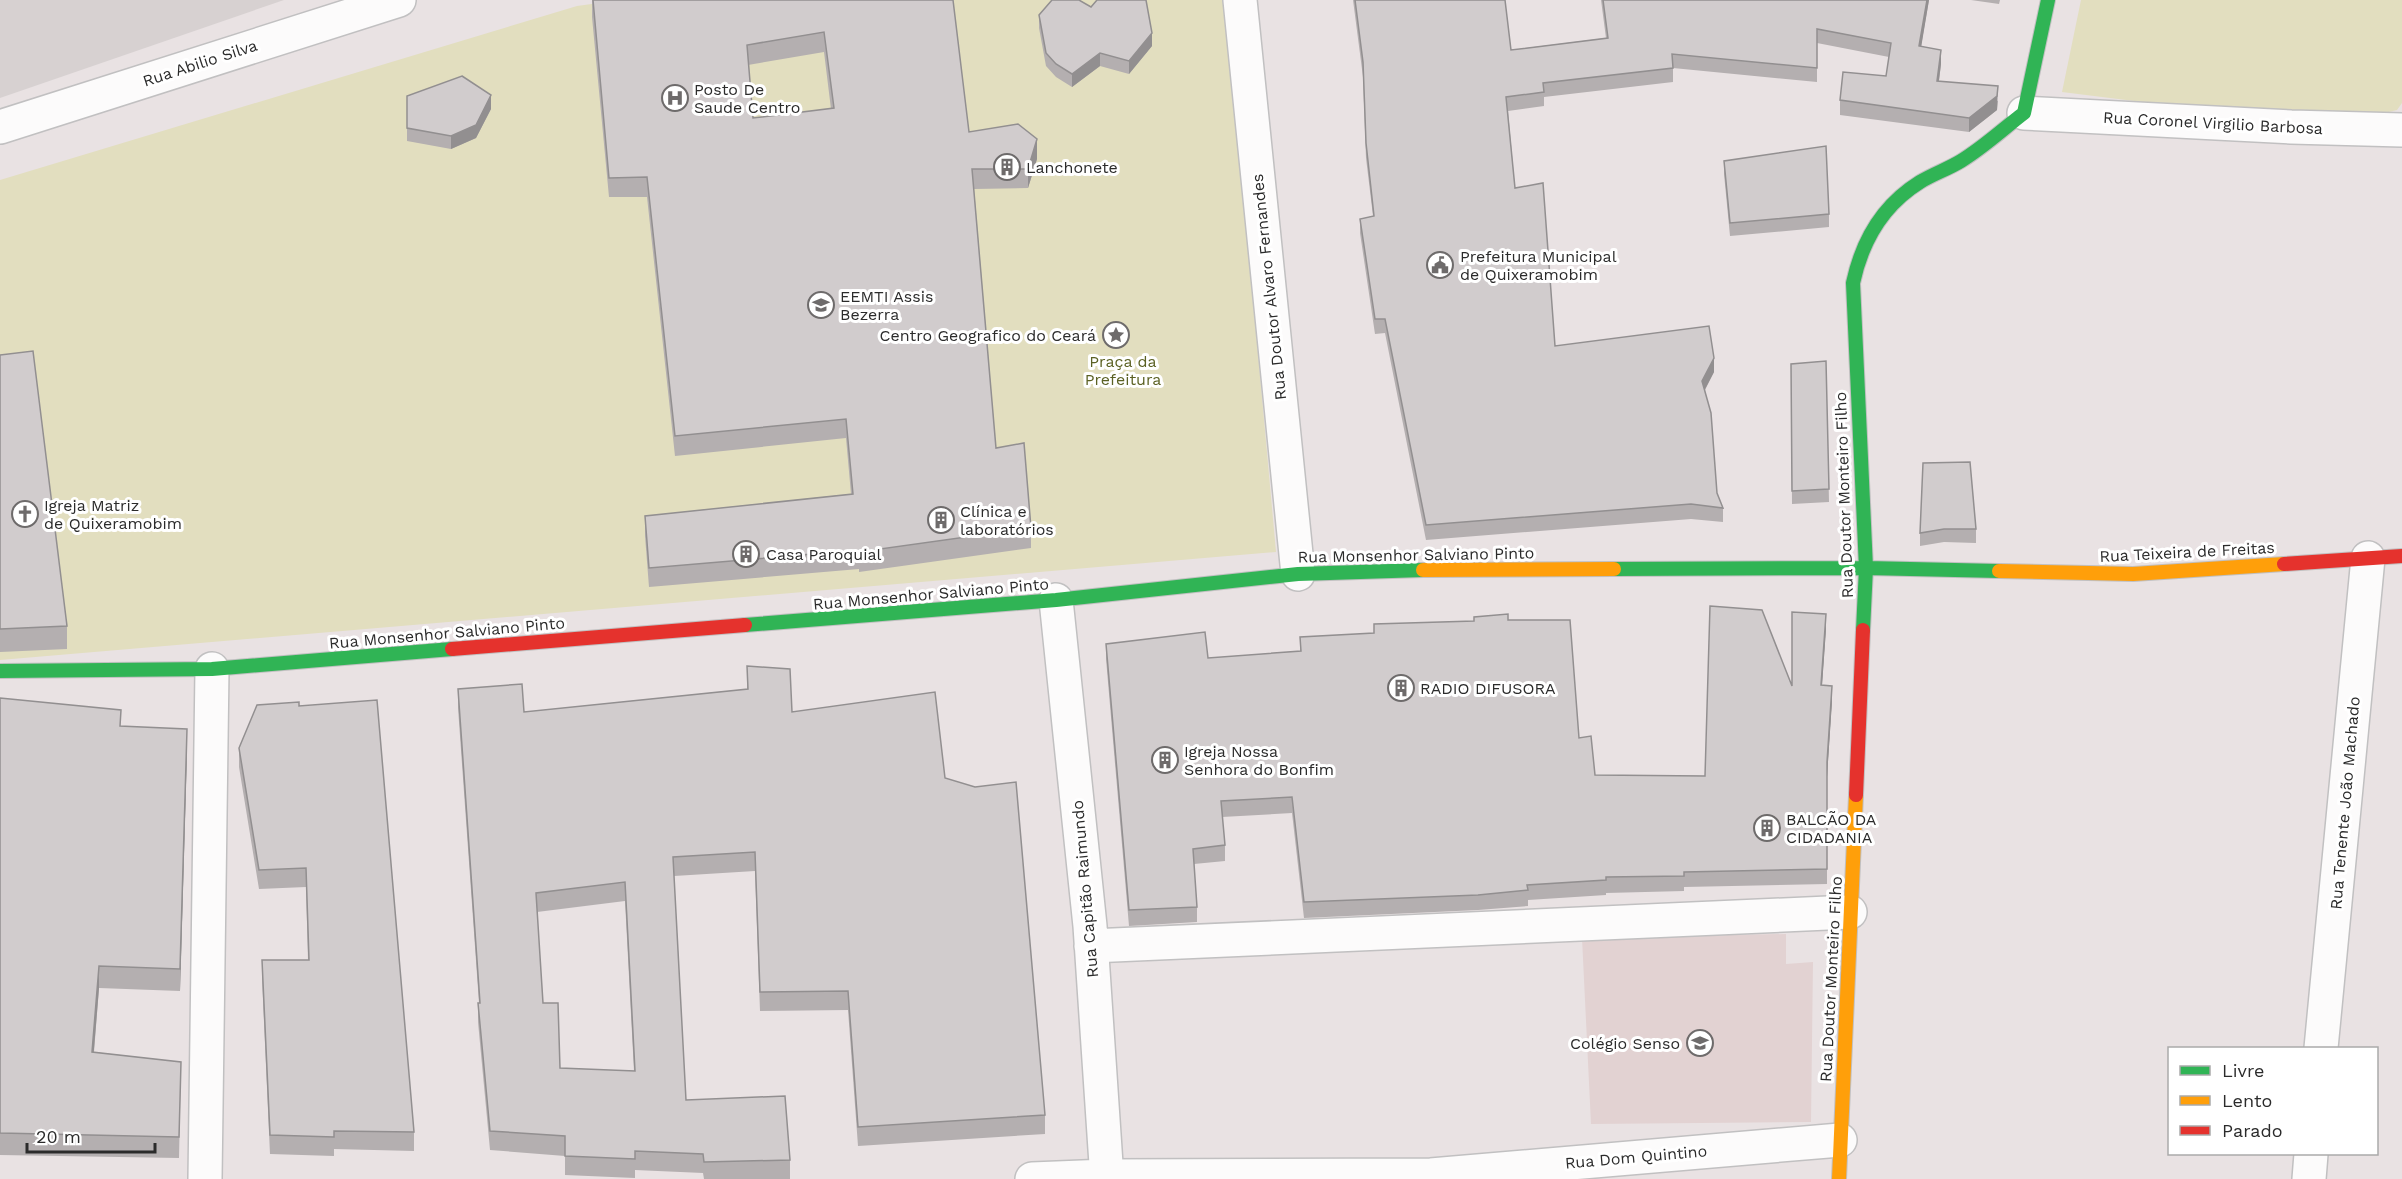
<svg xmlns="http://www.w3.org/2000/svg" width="2402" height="1179" viewBox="0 0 2402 1179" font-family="'Work Sans',sans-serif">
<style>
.education{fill:#e2d2d2}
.green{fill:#e2debf}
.plaza{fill:#d7d1d1}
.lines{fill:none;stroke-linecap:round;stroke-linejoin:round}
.street-casing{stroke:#c1c0c1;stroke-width:36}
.fast-casing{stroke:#c1c0c1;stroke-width:16}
.slow-casing{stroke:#c1c0c1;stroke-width:16}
.jam-casing{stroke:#c1c0c1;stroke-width:16}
.street{stroke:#fcfbfb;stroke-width:33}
.fast{stroke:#30b455;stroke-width:14}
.slow{stroke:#ff9f0a;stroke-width:14}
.jam{stroke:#e5322d;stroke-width:14}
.wall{fill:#b4afb0;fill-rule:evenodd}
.shaded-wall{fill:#928f90}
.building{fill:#d1cccd;stroke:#928f90;stroke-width:1.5;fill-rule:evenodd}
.labels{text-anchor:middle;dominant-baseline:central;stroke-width:6;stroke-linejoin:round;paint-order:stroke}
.street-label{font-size:16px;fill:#2b2b2b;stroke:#fff}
.poi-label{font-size:16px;fill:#2b2b2b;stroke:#fff;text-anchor:start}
.park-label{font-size:16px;fill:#5b6123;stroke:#fff}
</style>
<rect width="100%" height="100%" fill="#e9e2e3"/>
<path class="education" d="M1786 934V964L1813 962 1811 1122 1591 1124 1582 938Z"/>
<path class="green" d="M621 0H1226L1276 552 0 660V180L577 6Z
M2081 0H2402V103L2397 110 2333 126 2062 92Z"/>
<path class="plaza" d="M0 0H284L0 98Z"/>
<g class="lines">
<defs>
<path id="street" d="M1240 0 1298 574
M2024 113 2291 127 2402 130
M0 127 399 0
M1056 600 1090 926 1107 1179
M1091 946 1850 912
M2321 1048 2368 558
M205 1179 212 669
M1032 1179 1107 1176 1431 1175 1840 1140
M2309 1179 2311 1154"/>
<path id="fast" d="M1614 569 1866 568 1999 571
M745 625 1056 600 1298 574 1423 570
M1863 630 1866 568 1853 283C1862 241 1883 205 1920 182 1933 174 1948 169 1961 161 1984 147 2003 129 2024 113L2048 0
M0 671 212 669 452 649"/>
<path id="slow" d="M1423 570 1614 569
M1999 571 2133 574 2284 564
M1839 1179 1856 795"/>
<path id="jam" d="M2284 564 2402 556
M452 649 745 625
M1856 795 1863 630"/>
</defs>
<use href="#street" class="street-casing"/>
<use href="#fast" class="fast-casing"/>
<use href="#slow" class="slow-casing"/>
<use href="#jam" class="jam-casing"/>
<use href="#street" class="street"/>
<use href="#fast" class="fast"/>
<use href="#slow" class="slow"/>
<use href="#jam" class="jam"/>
</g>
<path class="wall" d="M592 0H953L969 132 1037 159 1028 188 974 189 996 448 1031 528V548L859 572V569L649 587 645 536V516L851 494 846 438 675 456 647 197H609L592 17ZM824 52 831 109 753 118 748 65Z
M1353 0H1505L1511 50 1606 38 1601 0H1929L1921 46 1941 64 1939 81 1998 101 1997 110 1969 132 1840 115V100L1886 76 1889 57 1817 43V82L1673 68V82L1544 97V106L1508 111 1515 188 1555 346 1714 372 1705 390 1717 493 1723 508V522L1691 519 1426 540 1385 333 1375 334 1360 233V219L1373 216 1366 158 1363 77Z
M1971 0H2000L1999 4Z
M1039 15 1152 46 1129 74 1100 66 1072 87 1056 77 1046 66 1039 28Z
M407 96 491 109 476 138 451 149 407 141Z
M1724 161 1829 214V227L1730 236 1724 174Z
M0 355 67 626V649L0 652Z
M1826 361 1829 502 1792 504 1791 364Z
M1970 462 1976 529V543L1944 542 1920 546V533Z
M1508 620 1579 738 1595 775 1705 776 1792 686 1826 629 1822 685 1832 701 1827 777V884L1684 887V891L1606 893V895L1528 900V906L1478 910 1304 918 1292 813 1222 817 1225 845V861L1194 864 1197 907V922L1129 926 1106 659V644L1208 658 1300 651V637L1374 633Z
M747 666 792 712 945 778 1045 1115V1134L858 1146 848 1010 760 1011 755 871 674 876 686 1100 790 1160V1179H704L703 1173 635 1170V1178L565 1175V1156L490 1150 478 1022V1003H479L458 708V689L524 712 747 689ZM625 901 634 1071 560 1068 543 1003 537 912Z
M0 698 121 726 187 750 180 991 99 988 94 1052 181 1062 179 1158 0 1155Z
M299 706 414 1132V1151L334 1149V1156L270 1154 262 978V960H308L306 887 259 889 239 767V748Z"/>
<path class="shaded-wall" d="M1927 0H1929L1919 60V46Z
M1152 33V46L1129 74V61Z
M1941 50V64L1937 95V81Z
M1100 53V66L1072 87V74Z
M1998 86 1997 110 1969 132V118Z
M491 95V109L476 138 451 149V136Z
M1037 139V159L1028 188V169Z
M1714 358V372L1702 395V381Z
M1826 614V629L1821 700V685Z
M1832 686V701L1827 777V884V762Z
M187 729V750L180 991V969Z
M99 966V988L92 1073V1052Z"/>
<path class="building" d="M593 0H953L969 132 1018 124 1037 139 1028 169H972L996 448 1024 443 1031 528 859 552V550L649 568 645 516 853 494 846 419 675 436 647 177 609 178ZM824 32 834 108 753 118 747 45Z
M1052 0H1079L1091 7 1097 0H1146L1152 33 1129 61 1100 53 1072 74 1056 64 1046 53 1039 15Z
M1355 0H1505L1511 50 1608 38 1603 0H1927L1919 46 1941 50 1937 81 1998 86 1997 96 1969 118 1840 100 1843 72 1886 76 1891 43 1817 29V68L1672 54 1673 68 1543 83 1544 92 1506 97 1515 188 1543 183 1555 346 1709 326 1714 358 1702 381 1711 413 1717 493 1723 508 1691 504 1426 525 1385 319H1375L1360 219 1374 216 1366 143 1363 62Z
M462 76 491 95 476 125 451 136 407 128V96Z
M1826 146 1829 214 1730 223 1724 161Z
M33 351 67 626 0 629V355Z
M1826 361 1829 489 1792 491 1791 364Z
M1970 462 1976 529H1944L1920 533 1923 463Z
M1710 606 1762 610 1792 686V612L1826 614 1821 685 1832 686 1827 762V869L1684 872V876L1606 877V880L1527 885 1528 890 1478 895 1304 902 1292 797 1221 801 1225 845 1193 849 1197 907 1129 910 1106 644 1205 632 1208 658 1301 651 1300 637 1374 633V624L1474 621V617L1508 614V620H1570L1579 738 1591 736 1595 775 1705 776Z
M747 666 790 669 792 712 935 692 945 778 975 787 1016 782 1045 1115 858 1127 848 991 760 992 755 852 673 857 686 1100 785 1096 790 1160 704 1162 703 1154 635 1151V1159L565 1156V1136L490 1131 478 1003H480L458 689 522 684 524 712 748 689ZM625 882 635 1071 560 1068 558 1003H543L536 893Z
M0 698 121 710 120 726 187 729 180 969 99 966 92 1052 181 1062 179 1137 0 1133Z
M377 700 414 1132 334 1131V1137L270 1135 262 960H309L306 868 259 870 239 748 257 705 299 702V706Z"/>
<defs>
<symbol id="hospital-ring" viewBox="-11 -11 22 22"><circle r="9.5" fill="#fff" stroke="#6e6b6b" stroke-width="1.5"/><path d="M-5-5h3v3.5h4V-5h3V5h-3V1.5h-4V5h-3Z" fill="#6e6b6b"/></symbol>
<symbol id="building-ring" viewBox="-11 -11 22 22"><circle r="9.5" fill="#fff" stroke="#6e6b6b" stroke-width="1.5"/><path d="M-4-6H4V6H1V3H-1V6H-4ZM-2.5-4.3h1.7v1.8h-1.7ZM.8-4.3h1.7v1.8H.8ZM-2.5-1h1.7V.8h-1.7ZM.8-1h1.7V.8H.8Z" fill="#6e6b6b"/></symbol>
<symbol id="civic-ring" viewBox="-11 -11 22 22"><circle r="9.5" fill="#fff" stroke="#6e6b6b" stroke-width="1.5"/><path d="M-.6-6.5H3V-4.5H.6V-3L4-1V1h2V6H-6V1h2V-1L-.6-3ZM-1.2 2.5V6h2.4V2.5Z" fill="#6e6b6b"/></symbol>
<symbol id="school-ring" viewBox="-11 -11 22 22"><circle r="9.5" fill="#fff" stroke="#6e6b6b" stroke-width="1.5"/><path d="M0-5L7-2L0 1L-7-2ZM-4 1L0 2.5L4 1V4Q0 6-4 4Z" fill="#6e6b6b"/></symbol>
<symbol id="sight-ring" viewBox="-11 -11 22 22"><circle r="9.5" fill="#fff" stroke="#6e6b6b" stroke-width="1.5"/><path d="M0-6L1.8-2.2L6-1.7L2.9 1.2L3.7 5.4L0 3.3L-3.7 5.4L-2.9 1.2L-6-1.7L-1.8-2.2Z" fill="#6e6b6b"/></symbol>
<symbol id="church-ring" viewBox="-11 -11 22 22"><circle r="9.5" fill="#fff" stroke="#6e6b6b" stroke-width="1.5"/><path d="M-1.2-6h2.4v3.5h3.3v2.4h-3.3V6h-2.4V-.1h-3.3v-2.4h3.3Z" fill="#6e6b6b"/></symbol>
</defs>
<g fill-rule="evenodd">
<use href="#hospital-ring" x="660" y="83" width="30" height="30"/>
<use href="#building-ring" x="992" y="152" width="30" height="30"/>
<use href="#civic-ring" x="1425" y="250" width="30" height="30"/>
<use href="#school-ring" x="806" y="290" width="30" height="30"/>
<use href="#sight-ring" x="1101" y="320" width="30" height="30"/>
<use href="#church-ring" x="10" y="499" width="30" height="30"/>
<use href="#building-ring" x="926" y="505" width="30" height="30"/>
<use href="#building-ring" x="731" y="539" width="30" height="30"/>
<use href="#building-ring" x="1386" y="673" width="30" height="30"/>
<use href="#building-ring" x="1150" y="745" width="30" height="30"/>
<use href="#building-ring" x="1752" y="813" width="30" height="30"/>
<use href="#school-ring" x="1685" y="1028" width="30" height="30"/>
</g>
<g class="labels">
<g class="street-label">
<text transform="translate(200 63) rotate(-18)">Rua Abilio Silva</text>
<text transform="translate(2213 123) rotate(3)">Rua Coronel Virgilio Barbosa</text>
<text transform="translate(1269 287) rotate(-96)">Rua Doutor Alvaro Fernandes</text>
<text transform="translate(1844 495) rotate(-92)">Rua Doutor Monteiro Filho</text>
<text transform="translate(2187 552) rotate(-3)">Rua Teixeira de Freitas</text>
<text transform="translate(1416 555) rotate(-1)">Rua Monsenhor Salviano Pinto</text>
<text transform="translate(931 594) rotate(-5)">Rua Monsenhor Salviano Pinto</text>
<text transform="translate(447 633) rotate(-5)">Rua Monsenhor Salviano Pinto</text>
<text transform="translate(2345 803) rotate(-85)">Rua Tenente João Machado</text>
<text transform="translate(1085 889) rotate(-95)">Rua Capitão Raimundo</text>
<text transform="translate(1831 979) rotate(-87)">Rua Doutor Monteiro Filho</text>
<text transform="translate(1636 1157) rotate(-5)">Rua Dom Quintino</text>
</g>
<g class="poi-label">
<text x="694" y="89">Posto De<tspan x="694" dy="18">Saude Centro</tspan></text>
<text x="1026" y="167">Lanchonete</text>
<text x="1460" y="256">Prefeitura Municipal<tspan x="1460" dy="18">de Quixeramobim</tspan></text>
<text x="840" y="296">EEMTI Assis<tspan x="840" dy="18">Bezerra</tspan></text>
<text x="1096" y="335" text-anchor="end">Centro Geografico do Ceará</text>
<text x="44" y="505">Igreja Matriz<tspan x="44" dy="18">de Quixeramobim</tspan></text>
<text x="960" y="511">Clínica e<tspan x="960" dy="18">laboratórios</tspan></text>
<text x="766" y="554">Casa Paroquial</text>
<text x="1420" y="688">RADIO DIFUSORA</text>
<text x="1184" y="751">Igreja Nossa<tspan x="1184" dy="18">Senhora do Bonfim</tspan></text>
<text x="1786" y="819">BALCÃO DA<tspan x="1786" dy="18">CIDADANIA</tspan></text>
<text x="1680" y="1043" text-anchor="end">Colégio Senso</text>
</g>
<g class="park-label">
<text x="1123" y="361">Praça da<tspan x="1123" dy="18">Prefeitura</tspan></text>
</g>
</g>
<rect x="2168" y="1047" width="210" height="108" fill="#ffffff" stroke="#aaaaaa" stroke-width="1.5"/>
<rect x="2180" y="1066" width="30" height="9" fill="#30b455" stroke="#aaaaaa" stroke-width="1.5"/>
<text x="2222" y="1077" font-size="18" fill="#2b2b2b">Livre</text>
<rect x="2180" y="1096" width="30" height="9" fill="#ff9f0a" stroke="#aaaaaa" stroke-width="1.5"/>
<text x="2222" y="1107" font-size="18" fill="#2b2b2b">Lento</text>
<rect x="2180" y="1126" width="30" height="9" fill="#e5322d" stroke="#aaaaaa" stroke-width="1.5"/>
<text x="2222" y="1137" font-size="18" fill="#2b2b2b">Parado</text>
<path d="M27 1143v9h128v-9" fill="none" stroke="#2b2b2b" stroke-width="3"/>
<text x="36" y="1143" font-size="18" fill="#2b2b2b" stroke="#ffffff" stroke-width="4.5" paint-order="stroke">20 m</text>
</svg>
